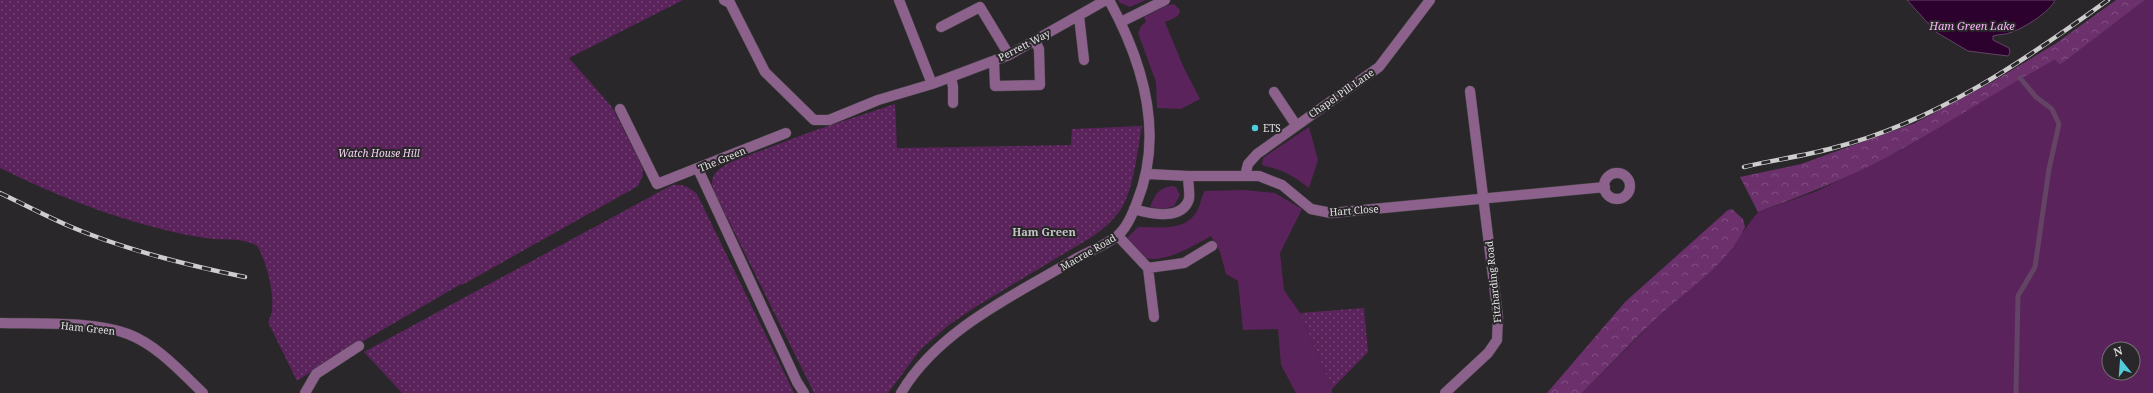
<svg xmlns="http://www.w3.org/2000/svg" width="2153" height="393" viewBox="0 0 2153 393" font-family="'Noto Serif',serif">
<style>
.grass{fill:#5b235b;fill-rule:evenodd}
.forest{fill:url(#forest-crowns)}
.park{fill:url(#park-dots)}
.water{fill:#2d012e;stroke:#634464}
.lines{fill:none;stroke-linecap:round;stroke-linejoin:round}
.stream{stroke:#634464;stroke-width:5}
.minor-casing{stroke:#474547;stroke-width:11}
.minor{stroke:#8c628c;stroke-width:10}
.rail-casing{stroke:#cecdce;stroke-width:4.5}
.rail{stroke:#292729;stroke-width:3;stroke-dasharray:9;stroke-linecap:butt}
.poi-dot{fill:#52cbda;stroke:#292729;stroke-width:1.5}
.labels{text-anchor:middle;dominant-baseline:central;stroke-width:4;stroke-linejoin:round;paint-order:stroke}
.street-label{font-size:10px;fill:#e2e1e2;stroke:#292729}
.poi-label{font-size:10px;fill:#e2e1e2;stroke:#292729;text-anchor:start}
.park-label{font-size:10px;font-style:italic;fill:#f6d3f5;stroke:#292729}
.water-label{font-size:11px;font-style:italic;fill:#f9b3f8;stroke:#292729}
.neighbourhood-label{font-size:11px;font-weight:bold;fill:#c8c5c8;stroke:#292729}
</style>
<defs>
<pattern id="forest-crowns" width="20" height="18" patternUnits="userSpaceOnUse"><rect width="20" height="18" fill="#6c306d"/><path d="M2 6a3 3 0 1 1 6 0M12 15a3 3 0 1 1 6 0" fill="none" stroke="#814e82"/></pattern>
<pattern id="park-dots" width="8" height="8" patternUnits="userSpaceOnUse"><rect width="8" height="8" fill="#5b235b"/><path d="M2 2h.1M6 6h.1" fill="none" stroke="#724372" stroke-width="1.8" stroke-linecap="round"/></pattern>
</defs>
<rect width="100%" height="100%" fill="#292729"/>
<path class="grass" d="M1118 0H1146L1130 7 1120 3Z
M2145 0H2153V393H1582L1658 317 1717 265 1758 212 1817 191 1901 150 2019 78 2055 60 2060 65ZM2109 349H2133V373H2109Z
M1174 4 1180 10C1180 18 1171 19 1165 22L1183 66 1200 99 1181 109 1157 108 1156 82 1138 33 1141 26 1146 22 1144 17 1165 6Z
M1309 127 1318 160 1309 188C1294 176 1282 169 1264 166L1262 164 1263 158 1267 155Z
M1172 186 1176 187 1180 195 1174 206 1164 209 1150 207C1155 195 1158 188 1172 186Z
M1244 190 1275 193 1302 209 1280 253 1284 290 1300 313 1332 389V393H1296L1281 365 1278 329 1243 330 1238 281 1226 274 1220 252 1211 236C1195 245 1158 268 1140 255 1134 251 1129 245 1125 240L1138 227C1159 226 1184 233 1197 211 1201 205 1201 195 1205 191Z"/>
<path class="forest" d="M2116 0H2145L2060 65 2055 60C2003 87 1954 120 1902 149 1856 175 1807 194 1758 212L1740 177 1801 164 1915 123 1992 82 2055 44Z
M1732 209 1743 219 1745 227C1727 265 1688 289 1658 317 1632 341 1607 368 1582 393H1547L1625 302 1728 210Z"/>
<path class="park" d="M0 0H683L569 58 612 107 642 166 643 175 638 186 462 285 461 284 312 371 297 381 268 322C279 306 267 261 257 246 245 238 227 240 213 239 197 237 180 234 165 230 105 215 55 195 0 168Z
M895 104 897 148 1071 145 1072 129 1142 126C1137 151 1134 192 1119 212 1112 221 1104 228 1095 235L977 306 949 325 921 349 888 393H814L714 191C708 176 717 169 731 162L813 131Z
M672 185C683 184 689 187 697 194L794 393H402L364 352Z
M1364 308 1368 352 1332 389 1300 313Z"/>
<path class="water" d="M1907 0H2055C2051 11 2024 28 2012 32 2006 35 1999 34 1993 36V40L2009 48 2010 53 2008 56 1968 51 1936 32Z"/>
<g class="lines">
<path class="stream" d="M2016 393 2018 296 2035 267 2049 169 2059 124 2052 109 2036 97 2020 78"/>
<defs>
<path id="minor" d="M724 0 730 3 765 72 814 120H829L878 100 932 84 1009 55 1106 0
M899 0 932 84
M1079 16 1084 60
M1121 22 1165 0
M941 27 980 7 1009 55
M994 61 995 86 1040 85 1039 49 1035 41
M951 77 953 87V103
M1274 92 1296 125
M620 109 657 184 786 133
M698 169 797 382 804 393
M1604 186a13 13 0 1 1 26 0a13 13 0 1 1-26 0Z
M1148 174 1188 176H1259L1282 185 1311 209 1331 213 1605 187
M1245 176 1248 164 1257 154 1379 67 1430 0
M1134 209C1150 214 1182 221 1189 199 1190 192 1188 183 1188 176
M1118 236 1148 268 1154 317
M1148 268 1184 263 1212 246
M0 323C38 324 93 321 128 334 157 345 181 372 203 393
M305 393 316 374 359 346
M901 393C939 329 1015 295 1077 258 1090 251 1106 245 1117 236 1126 229 1133 213 1137 202 1165 133 1143 62 1109 0
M1445 393 1488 353 1497 340 1498 317 1470 91"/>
</defs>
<use href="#minor" class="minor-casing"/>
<use href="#minor" class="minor"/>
<defs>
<path id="rail" d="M1744 167C1773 160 1804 156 1833 148 1935 122 2024 61 2108 0
M0 193C23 204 46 216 69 226 125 250 186 265 245 277"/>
</defs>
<use href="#rail" class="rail-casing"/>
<use href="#rail" class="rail"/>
</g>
<circle class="poi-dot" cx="1255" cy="128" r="4"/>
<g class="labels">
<g class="street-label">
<text transform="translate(1024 45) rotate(-27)">Perrett Way</text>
<text transform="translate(1341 93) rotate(-35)">Chapel Pill Lane</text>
<text transform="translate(722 159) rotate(-22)">The Green</text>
<text transform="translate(1354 210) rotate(-4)">Hart Close</text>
<text transform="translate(1088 252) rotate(-30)">Macrae Road</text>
<text transform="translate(1493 282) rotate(-96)">Fitzharding Road</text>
<text transform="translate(88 328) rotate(6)">Ham Green</text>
</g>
<g class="poi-label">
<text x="1263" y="128">ETS</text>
</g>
<g class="park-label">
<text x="379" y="153">Watch House Hill</text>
</g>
<g class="water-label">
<text x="1972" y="25">Ham Green Lake</text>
</g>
<g class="neighbourhood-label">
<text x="1044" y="231">Ham Green</text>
</g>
</g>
<g transform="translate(2121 361) rotate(343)"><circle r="19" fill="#292729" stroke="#737173"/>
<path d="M0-3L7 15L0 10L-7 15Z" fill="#52cbda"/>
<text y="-6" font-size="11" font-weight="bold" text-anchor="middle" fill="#e2e1e2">N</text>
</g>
</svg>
